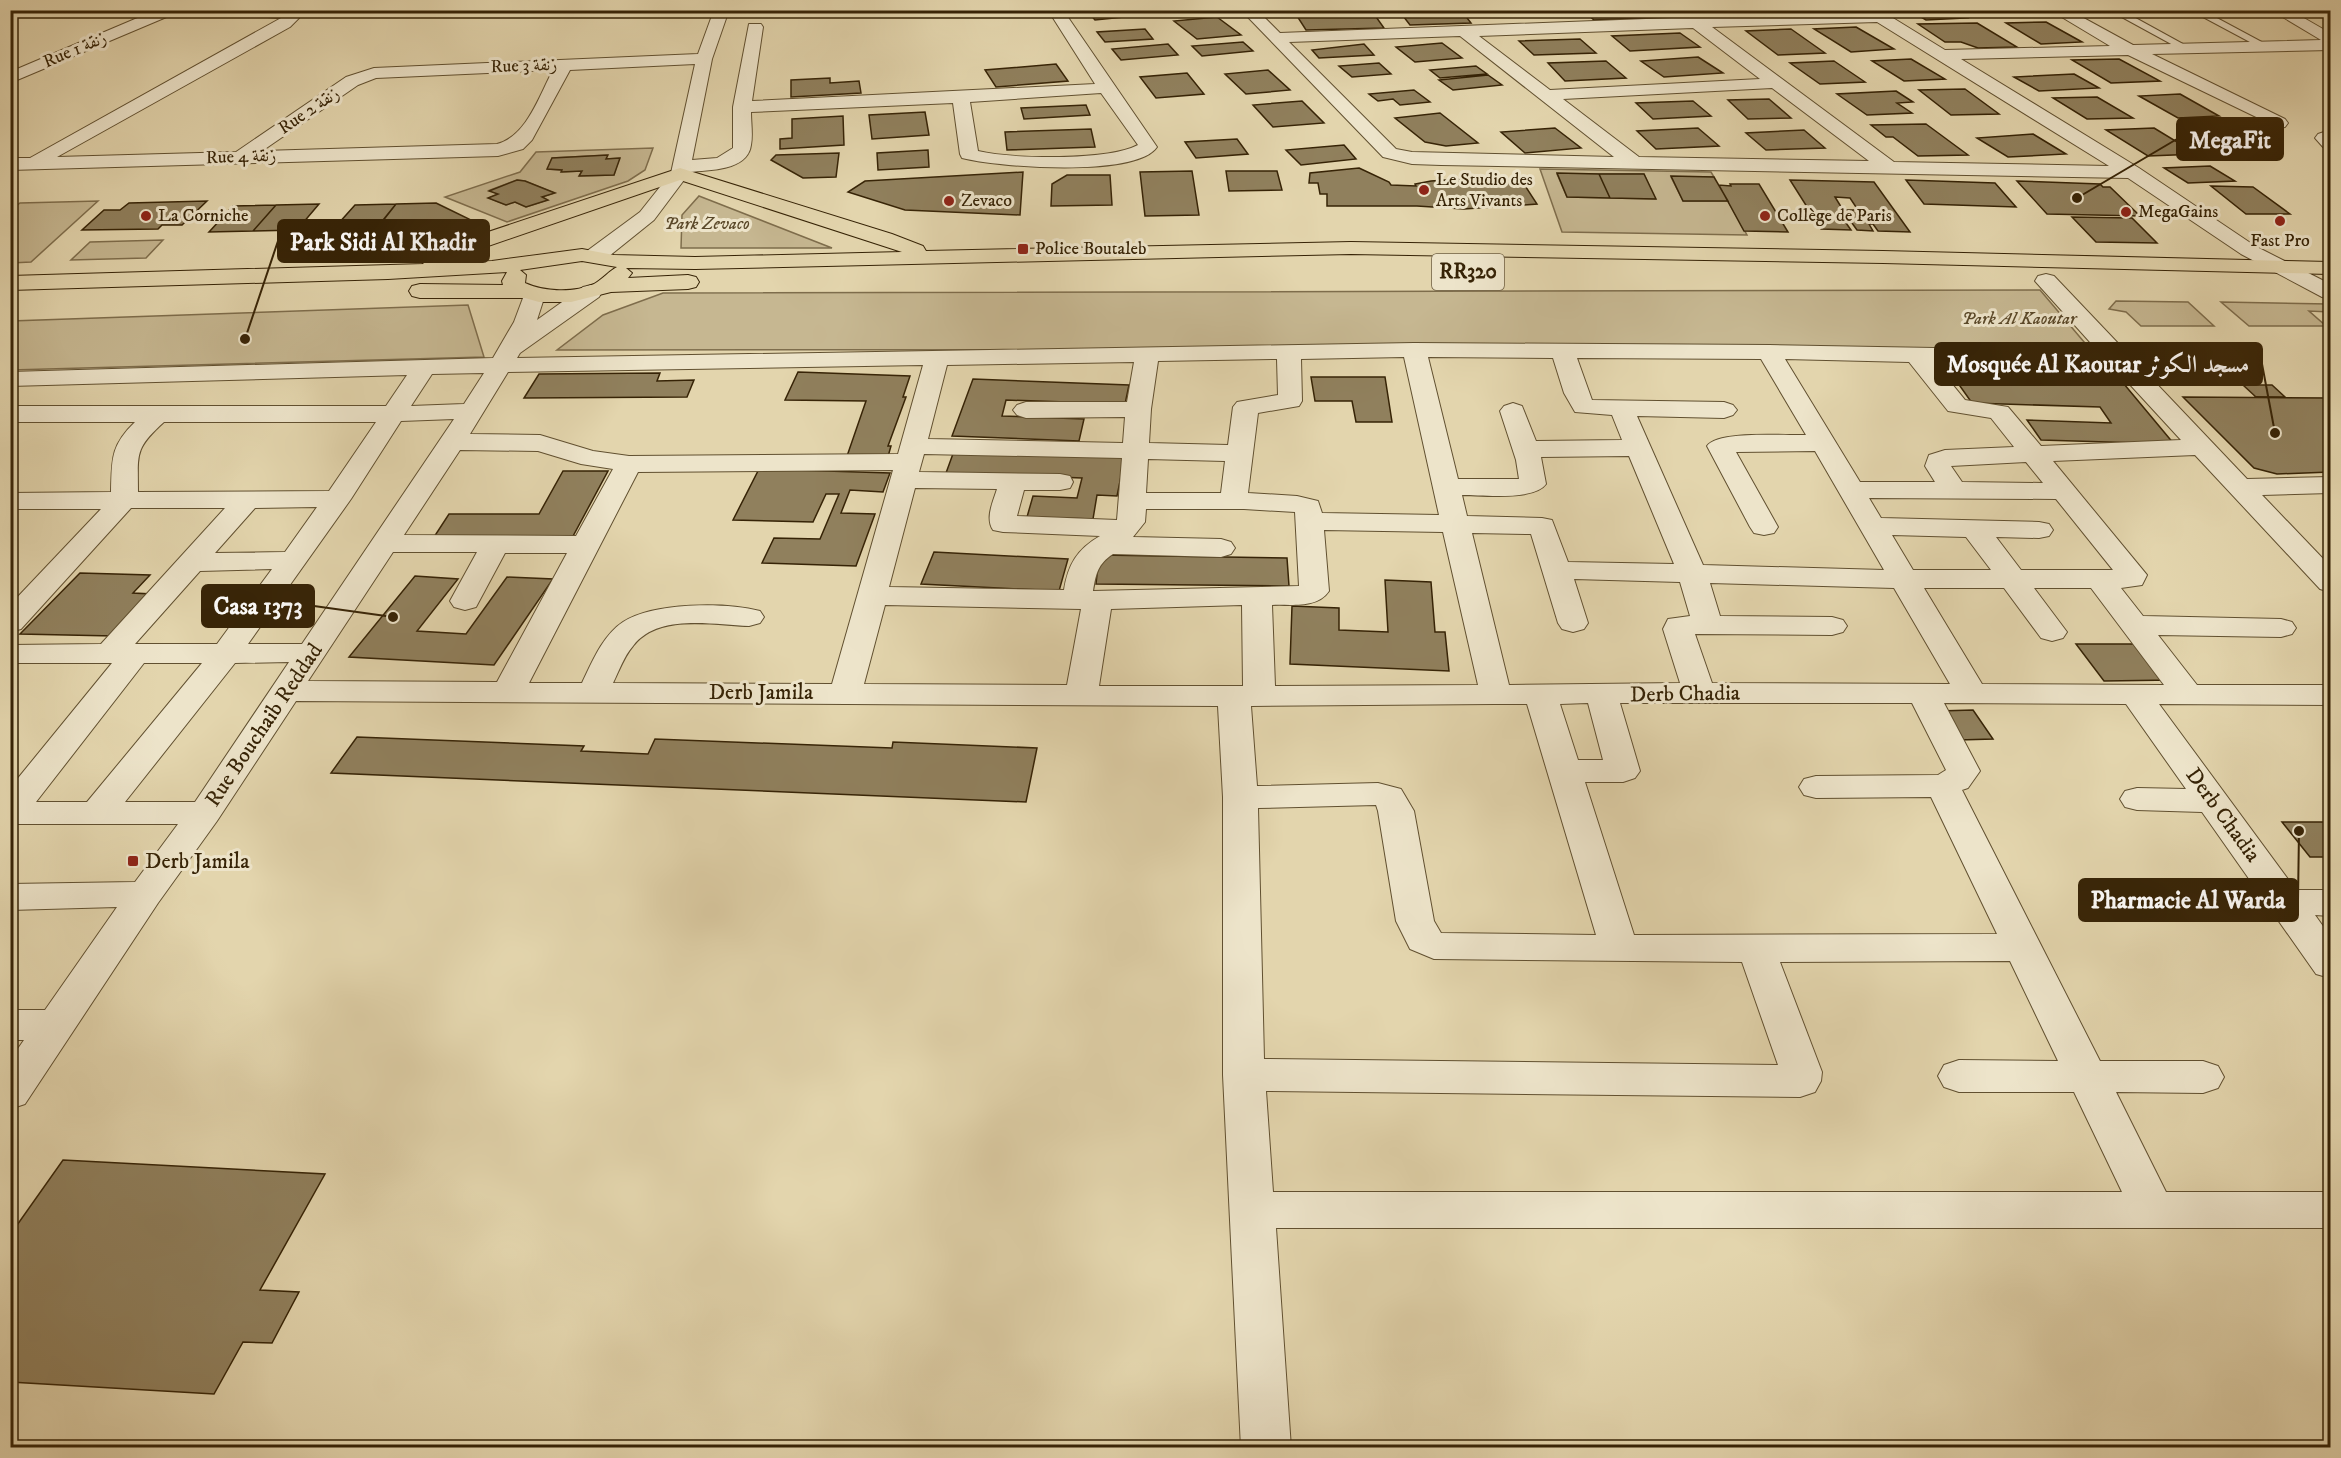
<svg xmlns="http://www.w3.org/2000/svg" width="2341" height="1458" viewBox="0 0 2341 1458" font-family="'IM FELL DW Pica',Amiri,serif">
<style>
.green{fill:#c6b791;stroke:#7e6d4c;stroke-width:1.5;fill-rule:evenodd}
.building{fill:#90805d;stroke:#362306;stroke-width:1.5;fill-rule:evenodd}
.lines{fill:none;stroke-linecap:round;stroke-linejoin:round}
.lane-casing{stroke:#615030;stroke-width:2}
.street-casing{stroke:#615030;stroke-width:2}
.primary-casing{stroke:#362306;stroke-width:2}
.lane{fill:#ede4ca;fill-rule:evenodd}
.street{fill:#ede4ca;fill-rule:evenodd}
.primary{fill:#e3d5ad;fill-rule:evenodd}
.poi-dot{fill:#8f2418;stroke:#ede4ca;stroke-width:2}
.labels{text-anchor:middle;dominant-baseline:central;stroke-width:6;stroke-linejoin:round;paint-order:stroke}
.far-street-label{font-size:18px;fill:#362306;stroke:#ede4ca}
.far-poi-label{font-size:18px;fill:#362306;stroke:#ede4ca;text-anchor:start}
.far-park-label{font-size:18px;font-style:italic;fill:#5a4829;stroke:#ede4ca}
.shield{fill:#ede4ca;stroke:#6d5d41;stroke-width:1.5}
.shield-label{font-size:21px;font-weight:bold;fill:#362306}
.street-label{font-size:22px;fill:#362306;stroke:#ede4ca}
.poi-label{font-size:22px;fill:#362306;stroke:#ede4ca;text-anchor:start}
.leader{fill:none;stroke:#362306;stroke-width:2}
.callout-dot{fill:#362306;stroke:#ede4ca;stroke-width:2}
.callout{fill:#362306;stroke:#362306;stroke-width:2}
.callout-label{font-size:24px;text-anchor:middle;font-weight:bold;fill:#fff}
</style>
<rect width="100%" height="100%" fill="#e3d5ad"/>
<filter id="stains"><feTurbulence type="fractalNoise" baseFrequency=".00333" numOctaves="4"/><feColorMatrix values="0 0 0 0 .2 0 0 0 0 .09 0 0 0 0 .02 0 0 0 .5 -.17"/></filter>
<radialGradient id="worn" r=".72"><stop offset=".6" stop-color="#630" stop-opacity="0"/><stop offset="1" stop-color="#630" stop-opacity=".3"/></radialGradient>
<path class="green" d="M653 148 645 170 628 181 507 222 445 197 520 172 536 152ZM607 155 606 159 619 158 614 175 580 176 582 171 562 172V170L548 169 552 158ZM517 180 525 181 554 193 542 197 547 200 526 207 515 202 506 205 489 198 498 194 490 190Z
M1540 169 1711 172 1714 177H1671L1683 201H1728L1747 235 1562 232ZM1557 174H1644L1655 199 1567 197Z
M699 196 832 248H681L682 215Z
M98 201 31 262 11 263V210L20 203Z
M163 240 146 258 71 260 90 242Z
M2040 290 2090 349 557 350 603 315 663 293Z
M2116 301 2188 302 2214 326H2141L2126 312 2109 309Z
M2221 302 2328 304 2330 312 2309 311 2326 326H2249Z
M468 305 484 357 11 370V321Z"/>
<path class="building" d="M1129 10 1135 16 1095 20 1088 12Z
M1461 10 1471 23 1410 25 1400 12Z
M1582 10H1637L1647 18 1594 20Z
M1668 10H1730L1734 13 1673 15Z
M1909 10H1952L1967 18 1926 20Z
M1980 10H2026L2034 15 1990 16Z
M1374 14 1384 28 1306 30 1297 16Z
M1217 17 1241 35 1197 39 1174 21Z
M2046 22 2082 42 2041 44 2006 23Z
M1977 23 2017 47 1978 48 1961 42H1945L1918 24Z
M1856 27 1894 49 1851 52 1814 29Z
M1145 29 1153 39 1105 42 1097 32Z
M1791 29 1825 53 1778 55 1746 31Z
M1680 33 1700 47 1630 51 1612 36Z
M1580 39 1596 53 1534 55 1519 41Z
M1243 42 1253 51 1202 56 1192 46Z
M1442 43 1462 58 1415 62 1396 47Z
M1168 44 1178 55 1121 60 1112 49Z
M1364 44 1374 55 1319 58 1312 50Z
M1698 57 1723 73 1664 77 1641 61Z
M1911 59 1945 79 1904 81 1872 61Z
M2119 59 2160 81 2111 83 2072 60Z
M1606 61 1626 78 1565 81 1548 63Z
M1834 61 1865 82 1820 84 1790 63Z
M1379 63 1391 74 1352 77 1339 66Z
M1056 64 1068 81 996 87 985 70Z
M1476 66 1487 74 1440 78 1430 70Z
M1268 70 1290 90 1246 94 1225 74Z
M1187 73 1204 94 1156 98 1140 77Z
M2074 74 2099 88 2039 91 2014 77Z
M1488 75 1502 85 1453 90 1439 80Z
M830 78V83L859 81 861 93 791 97V80Z
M1965 89 1999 114 1951 115 1919 90Z
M1414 90 1430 102 1400 105 1393 99 1378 101 1369 94Z
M1896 91 1913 102 1897 103 1912 113 1867 115 1837 94Z
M2180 94 2219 116 2178 118 2139 96Z
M2097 97 2133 118 2087 119 2053 98Z
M1769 99 1791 118 1748 119 1728 100Z
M1302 101 1324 123 1273 127 1253 105Z
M1693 101 1711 116 1653 119 1636 103Z
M1086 105 1090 115 1024 119 1021 108Z
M925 112 929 135 872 139 869 115Z
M1440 113 1478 143 1446 146 1425 142 1395 118Z
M843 116 844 145 780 149V139L792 138V119Z
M1926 124 1968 155 1918 156 1893 137H1886L1871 125Z
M1555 128 1581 148 1525 153 1501 132Z
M1698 128 1719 146 1656 149 1637 131Z
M2154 128 2197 154 2148 156 2106 130Z
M1091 129 1095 147 1007 150 1005 132Z
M1804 130 1825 148 1766 150 1746 133Z
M2033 134 2066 154 2008 157 1977 138Z
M1237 139 1248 154 1196 158 1185 142Z
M1344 145 1356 159 1301 165 1286 150Z
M928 150 929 167 878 170 877 153Z
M839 153 836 177 803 178 771 160 776 155Z
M608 155 606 159 620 158 614 175 579 176 582 171 561 172 562 170 547 169 552 158Z
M2210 166 2235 181 2188 183 2164 168Z
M1359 168 1389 182 1391 185 1416 186 1415 184 1431 181 1460 179 1522 181 1537 204 1464 209 1417 206H1327V194H1320L1318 183H1309L1310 173Z
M1192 171 1199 215 1145 216 1140 172Z
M1226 171H1277L1282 190 1229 191Z
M1023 172 1020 215 905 210 848 192 865 181Z
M1557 173 1599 174 1610 198 1567 197Z
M1599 174H1644L1656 199 1610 198Z
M1067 175H1110L1112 205 1051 206 1052 184Z
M1671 176 1714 177 1728 201H1683Z
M517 180 525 181 555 193 542 197 548 200 526 207 515 202 506 205 488 198 498 194 489 191Z
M1790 180 1874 182 1910 232 1878 231 1873 224H1869L1873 231 1857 230 1852 223H1846L1851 230 1821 229ZM1835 197 1850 198 1858 210H1843Z
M1906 180 1995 183 2016 207 1924 204Z
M2017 181 2100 184 2103 187H2110L2140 216 2047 214Z
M1730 184H1759L1788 232 1744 231 1719 185 1731 186Z
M2211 186 2253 187 2290 214H2246Z
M207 201 182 225H162L158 229 82 230 104 210H120L129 203Z
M436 203 469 219 461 224 446 226 378 227 396 204Z
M319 204 297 230 253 231 276 205Z
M396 204 375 230 330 233 355 205Z
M276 205 253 231 209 232 233 206Z
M2072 217 2132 218 2157 243 2096 242Z
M798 372 910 376 903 397H906L888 446H891L887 460 846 459 866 401 785 400Z
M660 373 657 381 694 380 687 397 524 398 539 374Z
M1311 377H1385L1392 422H1356L1352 401H1315Z
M973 379 1129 385 1125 404 1006 400 1002 416 1084 419 1079 441 952 436Z
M1955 379 2124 384 2174 444 2041 440 2027 420 2111 423 2100 407 1972 403Z
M2243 385H2272L2285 397H2256Z
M2183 397 2330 398V472L2277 474 2254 468Z
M954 451 1125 457 1117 496 1097 495 1093 519 1027 517 1033 496 1077 498 1082 478 946 473Z
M759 469 890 473 883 492 850 490 841 513 875 514 856 566 762 563 774 538 820 539 839 494H826L813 522 733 520Z
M563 471H608L572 538 434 537 449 514H539Z
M934 552 1068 559 1059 591 921 584Z
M1099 555 1287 558 1289 586 1096 584Z
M80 573 150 575 133 593 152 594 114 636 20 634Z
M415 576 458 579 417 631 466 634 507 577 553 579 494 665 349 657Z
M1385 580 1431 582 1435 632H1445L1449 671 1290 664 1292 606 1339 608V630L1388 632Z
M2076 644H2143L2172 680 2104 681Z
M1973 710 1993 739 1958 740 1939 711Z
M357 737 584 746 581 751 648 754 655 739 892 748 893 742 1037 748 1026 802 331 773Z
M2282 822H2330V857H2310Z
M63 1160 325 1174 260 1290 299 1292 272 1343 243 1342 214 1394 10 1382V1235Z"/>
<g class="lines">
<defs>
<path id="lane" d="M2109 10H2121L2192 49 2184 51Z
M2190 10H2202L2271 47 2263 49Z"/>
<path id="street" d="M159 10H183L10 83V72L135 19Z
M235 10H289L299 18 290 27 57 157 236 152 346 77 374 68 698 54 714 10H729L712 59 692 160 717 158 733 148V107L749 24H761L763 27 752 101 1095 84 1048 10H1063L1157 147C1136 178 996 167 962 158L960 154 953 103 751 112C751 123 753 135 751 145 748 171 708 170 690 172L654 220 603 261 595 262 587 261 584 256 587 251 640 212 671 173 695 64 570 70 532 140 523 149 498 156 10 170V158H30L281 18 242 15ZM553 70C539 96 527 136 497 144L262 151 358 85 376 78ZM1101 93 1138 145C1108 161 1012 159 978 151L970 102Z
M1241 10H1257L1280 33 1880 10 1945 50 2110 46 2050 10H2069L2133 45 2321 40 2271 10H2290L2330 33V50L2152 54 2285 119 2288 123 2285 127 2279 128 2128 55 1961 59 2139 168 2255 246 2330 284V299L2322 297 2241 254 2128 178 1441 165 1412 164 1383 157ZM1877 22 2109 166 1894 162 1712 27ZM1693 28 1760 79 1550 90 1479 36ZM1460 36 1614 157 1412 152 1396 149 1289 42ZM1772 88 1869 161 1639 157 1563 99Z
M2324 132 2330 134V148L2323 147 2315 138 2318 134Z
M2046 274 2054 276 2247 479 2330 477V493L2262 495 2330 566V592L2320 589 2195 455 2053 461 2147 575 2142 585 2121 588 2143 616 2281 619 2292 622 2296 628 2292 634 2281 637 2158 635 2197 685H2330V705L2159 704 2296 890H2330V916L2315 915 2330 936V978L2316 974 2202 812 2137 810 2125 807 2120 799 2125 791 2137 788 2186 789 2126 704 1944 703 1980 771 1968 788 1962 790 2100 1061H2203L2218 1066 2224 1077 2218 1088 2203 1093 2116 1092 2166 1192H2330V1228H1276L1291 1448H1241L1223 1075V797L1218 706 296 701 217 821 158 903 25 1104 10 1109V1060L24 1040H10V1010H45L117 907 10 910V884L135 882 178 824H10V788L112 663H10V645L101 644 225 508H131L21 629 10 632V605L101 509H10V493L111 492C112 460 110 446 135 422H10V406H386L407 375 10 386V372L493 358 514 322 526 290 534 288 542 290 545 295 537 320 583 287 591 285 599 287 602 292 599 297 520 353 517 358 1414 343 1769 345 2098 351 2035 281 2038 276ZM1404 357 1439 515 1322 513 1318 501 1297 496 1248 493 1258 413 1299 406 1302 401 1301 359ZM1428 357 1553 358 1564 393 1575 412 1612 415 1622 440 1536 441 1522 406 1513 403 1504 406 1500 411 1516 460 1519 479H1458ZM1577 358 1761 359 1806 435C1785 436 1718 430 1707 446L1750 527 1754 533 1764 535 1774 533 1778 527 1736 452 1815 451 1884 570 1703 565 1637 416 1724 418 1733 415 1737 410 1733 405 1724 402 1592 400ZM1277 359 1278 395 1237 402 1233 407 1228 445 1149 443 1151 409 1158 361ZM1785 359 1909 362 1948 411 1991 418 2014 447 1945 450 1929 455 1925 466 1935 482H1860ZM1134 362 1127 402H1026L1017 405 1013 410 1017 415 1026 418 1125 417 1123 443 928 439 947 365ZM1934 362 2112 365 2181 440 2041 446 2008 407 1965 400ZM923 365 898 454 629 456 593 451 540 435 470 434 508 372ZM484 373 464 404 411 406 432 374ZM454 419 302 644H248L351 499 401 421ZM164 422H376L329 491 138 492C138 454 134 449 164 422ZM460 450 538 451 581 464 613 469 576 536 404 535ZM924 454 1122 458 1117 520 1017 516 1024 490H1060L1070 488 1073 482 1070 476 1060 474 919 472ZM1629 456 1674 564 1568 562 1552 520 1542 518 1467 516 1462 495C1482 495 1534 501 1546 484L1541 457ZM1148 459 1225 461 1221 493H1146ZM2026 462 2043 483 1962 482 1951 466ZM893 470 832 684 613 683C619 671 624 656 633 646 658 613 713 625 749 626L760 623 764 617 760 611C725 602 654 602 623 622 603 635 592 662 582 683H529L638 472ZM915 488 997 489C993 502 985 518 993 530L1003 532 1100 536C1077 549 1068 565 1064 590L889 587ZM1869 498 2056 499 2113 570H2021L1996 537 2039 538 2049 536 2053 530 2049 524 2039 522 1881 518ZM317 507 285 552 215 553 255 508ZM1146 509H1244L1295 512 1299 586 1093 591C1096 573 1098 564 1113 554L1221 557 1231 554 1235 548 1231 542 1221 539 1133 537 1145 522ZM1324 530 1443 532 1478 685 1275 686 1272 605C1291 604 1317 609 1329 591ZM1472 533 1531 534 1558 623 1562 629 1573 632 1584 629 1588 623 1574 579 1680 582 1690 616 1668 619 1663 629 1680 683 1509 685ZM1892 535 1966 537 1991 570H1913ZM393 552H477L450 601 454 607 465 610 476 607 505 553H567L497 682 308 681ZM272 569 217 644H135L200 571ZM1710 583 1894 588 1950 684 1712 683 1695 634 1832 635 1843 632 1847 626 1843 620 1832 617 1720 616ZM1924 588H2004L2041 638 2052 641 2063 638 2067 632 2034 588H2091L2164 685 1982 684ZM885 605 1081 609 1067 685 864 684ZM1242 605 1243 686H1099L1111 609ZM289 662 195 802H125L235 663ZM144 663H202L87 802H36ZM1588 703 1603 760H1578L1560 704ZM1620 703H1912L1946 770 1938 775 1816 776 1804 779 1799 787 1804 795 1816 798 1931 797 1997 934 1634 935 1585 782H1623L1635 778 1640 771ZM1493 704H1527L1596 935 1441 933 1434 921 1414 811 1401 789 1378 783 1257 786 1251 706ZM1376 805 1378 811 1396 921 1410 949 1434 959 1742 962 1778 1065 1264 1059 1258 808ZM2010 961 2058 1061 1959 1060 1944 1065 1938 1076 1944 1087 1959 1092H2074L2122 1192H1273L1266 1091 1800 1097 1815 1092 1821 1081 1822 1072 1780 962Z"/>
<path id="primary" d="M680 168 892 234 923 246 926 251 1351 242 1883 251 2330 262V274L1883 263 1351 254 695 269 626 268 632 273 628 278 688 275 696 277 699 282 696 287 688 289 611 292 571 302H539L525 298H420L412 296 409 291 412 286 420 284 503 285 502 281 507 272 388 279 10 290V276L424 264 419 259 422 254ZM680 180 902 252 695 257 614 255 582 249 492 261 439 263ZM582 261 617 267C609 271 603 279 594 284 574 293 545 292 525 283L526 275 520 270Z"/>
</defs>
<use href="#lane" class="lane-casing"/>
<use href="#street" class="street-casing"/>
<use href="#primary" class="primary-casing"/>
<use href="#lane" class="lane"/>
<use href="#street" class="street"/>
<use href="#primary" class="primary"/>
</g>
<g class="poi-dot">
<circle cx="1424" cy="190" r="6"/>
<circle cx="949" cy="201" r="6"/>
<circle cx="2126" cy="212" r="6"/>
<circle cx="146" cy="216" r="6"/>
<circle cx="1765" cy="216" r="6"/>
<circle cx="2280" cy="221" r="6"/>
<rect x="1017" y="243" width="12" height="12" rx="3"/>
<rect x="127" y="855" width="12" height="12" rx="3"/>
</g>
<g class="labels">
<g class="far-street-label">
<text transform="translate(75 50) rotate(-23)">Rue 1 زنقة</text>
<text transform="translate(524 66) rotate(-2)">Rue 3 زنقة</text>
<text transform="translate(309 111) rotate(-34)">Rue 2 زنقة</text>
<text transform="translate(241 157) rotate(-2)">Rue 4 زنقة</text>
</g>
<g class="far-poi-label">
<text x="1436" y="180">Le Studio des<tspan x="1436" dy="21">Arts Vivants</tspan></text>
<text x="961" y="201">Zevaco</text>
<text x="2138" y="212">MegaGains</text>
<text x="158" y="216">La Corniche</text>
<text x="1777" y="216">Collège de Paris</text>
<text x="2280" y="241" text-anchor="middle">Fast Pro</text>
<text x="1035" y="249">Police Boutaleb</text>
</g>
<g class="far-park-label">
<text x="707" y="224">Park Zevaco</text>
<text x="2019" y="319">Park Al Kaoutar</text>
</g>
<rect class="shield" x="1432" y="254" width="72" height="36" rx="4.5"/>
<g class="shield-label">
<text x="1468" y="272">RR320</text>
</g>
<g class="street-label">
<text x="761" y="692">Derb Jamila</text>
<text transform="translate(1685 694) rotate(-1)">Derb Chadia</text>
<text transform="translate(264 725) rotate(-56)">Rue Bouchaib Reddad</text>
<text transform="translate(2223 815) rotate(54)">Derb Chadia</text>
</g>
<g class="poi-label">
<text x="145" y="861">Derb Jamila</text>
</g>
</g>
<path class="leader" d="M2077 198L2177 139M245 339L278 241M2275 433L2262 364M393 617L314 606M2299 831L2298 900"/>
<g class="callout-dot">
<circle cx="2077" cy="198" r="6"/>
<circle cx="245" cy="339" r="6"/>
<circle cx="2275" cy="433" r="6"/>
<circle cx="393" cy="617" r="6"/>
<circle cx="2299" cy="831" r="6"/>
</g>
<g class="callout">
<rect x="2177" y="118" width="106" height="42" rx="6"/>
<rect x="278" y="220" width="211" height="42" rx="6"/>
<rect x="1935" y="343" width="327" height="42" rx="6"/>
<rect x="202" y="585" width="112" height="42" rx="6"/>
<rect x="2079" y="879" width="219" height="42" rx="6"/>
</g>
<g class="callout-label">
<text x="2230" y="148">MegaFit</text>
<text x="383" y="250">Park Sidi Al Khadir</text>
<text x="2098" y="372">Mosquée Al Kaoutar مسجد الكوثر</text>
<text x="258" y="614">Casa 1373</text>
<text x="2188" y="908">Pharmacie Al Warda</text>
</g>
<rect width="2341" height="1458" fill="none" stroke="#e3d5ad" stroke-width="36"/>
<rect x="12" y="12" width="2317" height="1434" fill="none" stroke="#362306" stroke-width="3"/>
<rect x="18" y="18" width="2305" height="1422" fill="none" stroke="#362306" stroke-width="1.5"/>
<rect width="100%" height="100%" filter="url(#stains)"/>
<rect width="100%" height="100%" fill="url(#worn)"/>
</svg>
